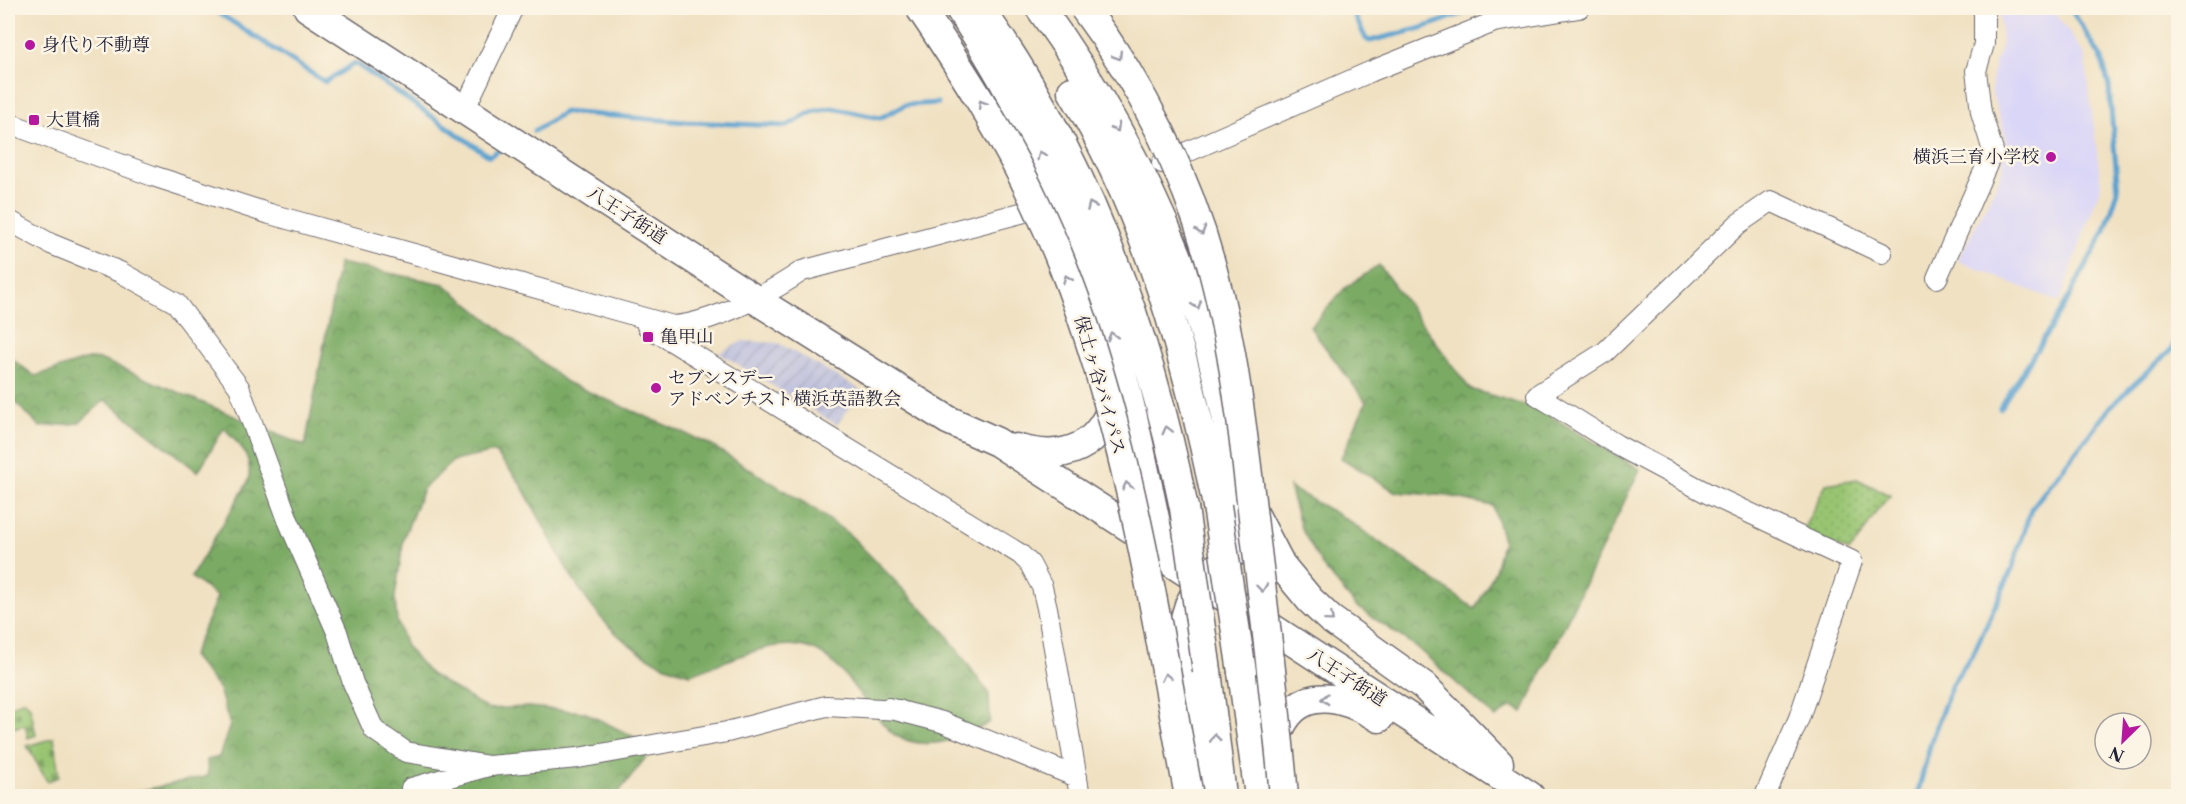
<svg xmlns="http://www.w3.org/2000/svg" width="2186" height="804" viewBox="0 0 2186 804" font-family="'Libre Caslon Text','Noto Serif JP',serif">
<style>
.built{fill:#dad6f7}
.industrial{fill:url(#industrial-furrows)}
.grass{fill:url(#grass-dots);stroke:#5e7456;stroke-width:1.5}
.forest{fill:url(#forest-crowns);stroke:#4e6650;stroke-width:1.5}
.cemetery{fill:url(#cemetery-stones);stroke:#5e7456;stroke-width:1.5}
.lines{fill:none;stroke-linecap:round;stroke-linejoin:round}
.stream{stroke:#59a1cf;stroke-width:5}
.minor-casing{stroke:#6a656a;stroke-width:22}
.highway-casing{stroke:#6a656a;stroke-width:31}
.minor{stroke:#fff;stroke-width:20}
.highway{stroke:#fff;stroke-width:28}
.highway-bridge-casing{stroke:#6a656a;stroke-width:31;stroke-linecap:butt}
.highway-bridge{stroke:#fff;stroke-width:28}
.oneway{stroke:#9c9ca7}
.poi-dot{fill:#b5179e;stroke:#fcf5e5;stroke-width:2}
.labels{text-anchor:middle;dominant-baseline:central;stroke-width:5;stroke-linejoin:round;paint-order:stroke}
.poi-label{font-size:18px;fill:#22223b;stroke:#fcf5e5;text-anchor:start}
.street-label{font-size:18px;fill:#22223b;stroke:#fcf5e5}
</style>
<defs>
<pattern id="industrial-furrows" width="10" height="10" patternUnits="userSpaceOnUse" patternTransform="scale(1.5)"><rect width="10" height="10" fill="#c0c2dd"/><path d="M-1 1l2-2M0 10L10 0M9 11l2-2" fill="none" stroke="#a5a6bf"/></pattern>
<pattern id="grass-dots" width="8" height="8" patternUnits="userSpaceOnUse" patternTransform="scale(1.5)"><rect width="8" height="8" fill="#99c572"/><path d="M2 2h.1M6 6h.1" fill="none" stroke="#7ca05f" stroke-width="1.8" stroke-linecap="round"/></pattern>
<pattern id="forest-crowns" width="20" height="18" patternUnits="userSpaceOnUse" patternTransform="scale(1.5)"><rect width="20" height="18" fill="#7aaa64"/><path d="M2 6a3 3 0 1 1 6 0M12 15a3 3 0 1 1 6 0" fill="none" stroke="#648a54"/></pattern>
<pattern id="cemetery-stones" width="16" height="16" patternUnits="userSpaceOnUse" patternTransform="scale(1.5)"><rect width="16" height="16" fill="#99c572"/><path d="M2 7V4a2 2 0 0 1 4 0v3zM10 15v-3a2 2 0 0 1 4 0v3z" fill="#7ca05f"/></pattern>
</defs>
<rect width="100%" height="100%" fill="#fcf5e5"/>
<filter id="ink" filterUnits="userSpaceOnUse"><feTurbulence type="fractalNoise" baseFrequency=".0167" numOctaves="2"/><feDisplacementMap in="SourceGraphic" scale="12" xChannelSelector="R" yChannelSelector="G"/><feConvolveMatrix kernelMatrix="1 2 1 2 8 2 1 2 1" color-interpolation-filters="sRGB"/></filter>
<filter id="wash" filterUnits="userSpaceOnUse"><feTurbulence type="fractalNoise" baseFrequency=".008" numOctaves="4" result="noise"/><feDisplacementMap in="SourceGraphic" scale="24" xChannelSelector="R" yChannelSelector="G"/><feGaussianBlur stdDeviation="1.35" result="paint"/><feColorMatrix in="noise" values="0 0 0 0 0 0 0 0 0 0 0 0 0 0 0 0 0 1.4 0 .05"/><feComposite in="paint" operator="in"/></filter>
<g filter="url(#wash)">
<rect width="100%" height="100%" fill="#f0e1c2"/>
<path class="built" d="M1999 8H2044L2056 14 2085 55 2101 185 2060 302 1958 261 2001 175 2006 139 1992 94V74L2002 43Z"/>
<path class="industrial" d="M743 341 778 343 861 390 837 425 719 353Z"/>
<path class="grass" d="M1857 479 1891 496C1871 511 1867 535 1849 551L1802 532 1826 484Z"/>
<path class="forest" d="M339 263 444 284 566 382 709 444 813 508 850 535 944 631 989 694 990 722C962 739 926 753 895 735 883 728 858 691 848 679 835 663 821 649 800 646 764 641 724 664 690 674 594 649 565 561 521 485 514 473 503 463 495 452L453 461 423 489 404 537 395 597 397 621 406 646 430 674 488 709 528 707 584 712 640 740 646 757 618 793 610 796H116L208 776 207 760 219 757 230 725 219 689 192 656 217 597 191 577 248 482C254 457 240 445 224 428L198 472 105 400 79 423 40 427 8 395V356L35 376 88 359 102 360 305 446Z
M1379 265 1470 389 1538 409 1640 469 1523 712 1512 706 1496 718 1416 647 1356 606 1323 567 1301 528 1289 487 1346 519 1475 609 1495 571 1503 540 1493 506 1448 496 1396 492 1341 458 1366 402 1310 327 1345 288Z"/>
<path class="cemetery" d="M24 700 30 706 36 735 28 738 25 725 8 729V708Z
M54 738 59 777 47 781 27 746Z"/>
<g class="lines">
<path class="stream" d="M211 8 325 82 355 63 489 156 501 149
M1351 8 1366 39 1370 41 1422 28 1478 8
M1136 10 1140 8
M534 131 564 112 686 122 787 126 812 112 832 108 880 118 905 105 938 103
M2000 408 2063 308 2105 230 2118 191 2109 86 2102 59 2070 8
M1917 796 1932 738 1952 684 1974 652 2012 569 2031 509 2113 404 2171 350 2178 333"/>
</g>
</g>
<g filter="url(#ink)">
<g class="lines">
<defs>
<path id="minor" d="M465 108 513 8
M8 123 153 176 270 214 673 326C712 323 769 294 802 271L1043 207
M1162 163 1372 71 1494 22 1579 8
M8 220 51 244 120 272 176 303 239 387 288 520 337 632 353 683 374 730 406 752 489 766
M1937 278 1993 151 1981 112 1976 71 1984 44V12L1982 8
M647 326 1020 554 1030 564 1042 587 1047 608 1080 796
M888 708 942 722 1077 777
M411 788 489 766 578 758 727 732 826 706 899 710
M1765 796 1799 718 1852 561 1707 493 1617 445 1537 395 1605 352 1738 224 1771 201 1882 253"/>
<path id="highway" d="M308 8 753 298 948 420 997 442 1152 542 1163 557 1530 796
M959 8C1020 102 1071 207 1105 314 1130 393 1146 476 1163 557
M1040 8C1149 159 1227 338 1242 525L1239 540 1232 554 1201 582 1189 605 1181 631 1201 796
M990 23C1091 168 1149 336 1184 508
M1072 91C1148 217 1188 363 1217 506
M1016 448C1065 463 1103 447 1115 395
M1255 515 1281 565 1310 600 1330 619 1424 686 1499 763
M1207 671 1222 796
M1242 672 1259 796
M1274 747C1288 686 1334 690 1379 718"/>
</defs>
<use href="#minor" class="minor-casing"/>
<use href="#highway" class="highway-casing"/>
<use href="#minor" class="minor"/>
<use href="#highway" class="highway"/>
<defs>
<path id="highway-bridge" d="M920 8C962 70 1003 134 1035 202 1122 383 1152 601 1189 796
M1084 8C1143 87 1187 175 1213 271 1235 354 1244 441 1254 526 1265 616 1276 706 1284 796
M1217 506 1242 672
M1184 508 1207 671"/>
</defs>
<use href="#highway-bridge" class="highway-bridge-casing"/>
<use href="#highway-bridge" class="highway-bridge"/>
</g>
<defs><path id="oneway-chevron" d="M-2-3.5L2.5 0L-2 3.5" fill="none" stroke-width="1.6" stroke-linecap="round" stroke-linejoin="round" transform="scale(1.5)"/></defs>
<g class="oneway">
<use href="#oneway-chevron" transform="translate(1118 56) rotate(58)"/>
<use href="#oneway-chevron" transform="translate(982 104) rotate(-121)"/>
<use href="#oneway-chevron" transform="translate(1116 128) rotate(60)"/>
<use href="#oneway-chevron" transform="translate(1041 155) rotate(-116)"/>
<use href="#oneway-chevron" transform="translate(1091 206) rotate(-114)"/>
<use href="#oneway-chevron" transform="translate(1201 231) rotate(72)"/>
<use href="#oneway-chevron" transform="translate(1067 279) rotate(-111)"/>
<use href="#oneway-chevron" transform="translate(1197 305) rotate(70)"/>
<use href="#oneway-chevron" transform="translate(1112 336) rotate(-106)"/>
<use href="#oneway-chevron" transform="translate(1167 430) rotate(-104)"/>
<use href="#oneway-chevron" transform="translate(1127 486) rotate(-102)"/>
<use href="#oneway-chevron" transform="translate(1262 588) rotate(83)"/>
<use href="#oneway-chevron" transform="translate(1330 618) rotate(40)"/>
<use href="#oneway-chevron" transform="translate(1166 677) rotate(-101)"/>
<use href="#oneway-chevron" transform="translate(1325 699) rotate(177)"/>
<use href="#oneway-chevron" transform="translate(1215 738) rotate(-97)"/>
</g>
</g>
<g class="poi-dot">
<circle cx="30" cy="45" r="6"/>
<rect x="28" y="114" width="12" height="12" rx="3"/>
<circle cx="2051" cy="157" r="6"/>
<rect x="642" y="331" width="12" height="12" rx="3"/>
<circle cx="656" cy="388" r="6"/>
</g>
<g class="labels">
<g class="poi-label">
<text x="42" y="45">身代り不動尊</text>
<text x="46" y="120">大貫橋</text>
<text x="2039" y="157" text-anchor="end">横浜三育小学校</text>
<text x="660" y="337">亀甲山</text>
<text x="668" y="378">セブンスデー<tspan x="668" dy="21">アドベンチスト横浜英語教会</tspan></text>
</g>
<g class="street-label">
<text transform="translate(627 215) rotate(33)">八王子街道</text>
<text transform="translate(1100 385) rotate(74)">保土ヶ谷バイパス</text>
<text transform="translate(1347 677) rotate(33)">八王子街道</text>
</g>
</g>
<rect width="2186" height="804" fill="none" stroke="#fcf5e5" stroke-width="30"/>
<g transform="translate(2123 741) rotate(205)"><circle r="28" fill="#fcf5e5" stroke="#a5a1a1" stroke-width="1.5"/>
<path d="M0-4.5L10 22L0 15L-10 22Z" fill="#b5179e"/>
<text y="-9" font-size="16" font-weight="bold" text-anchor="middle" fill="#22223b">N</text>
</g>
</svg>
